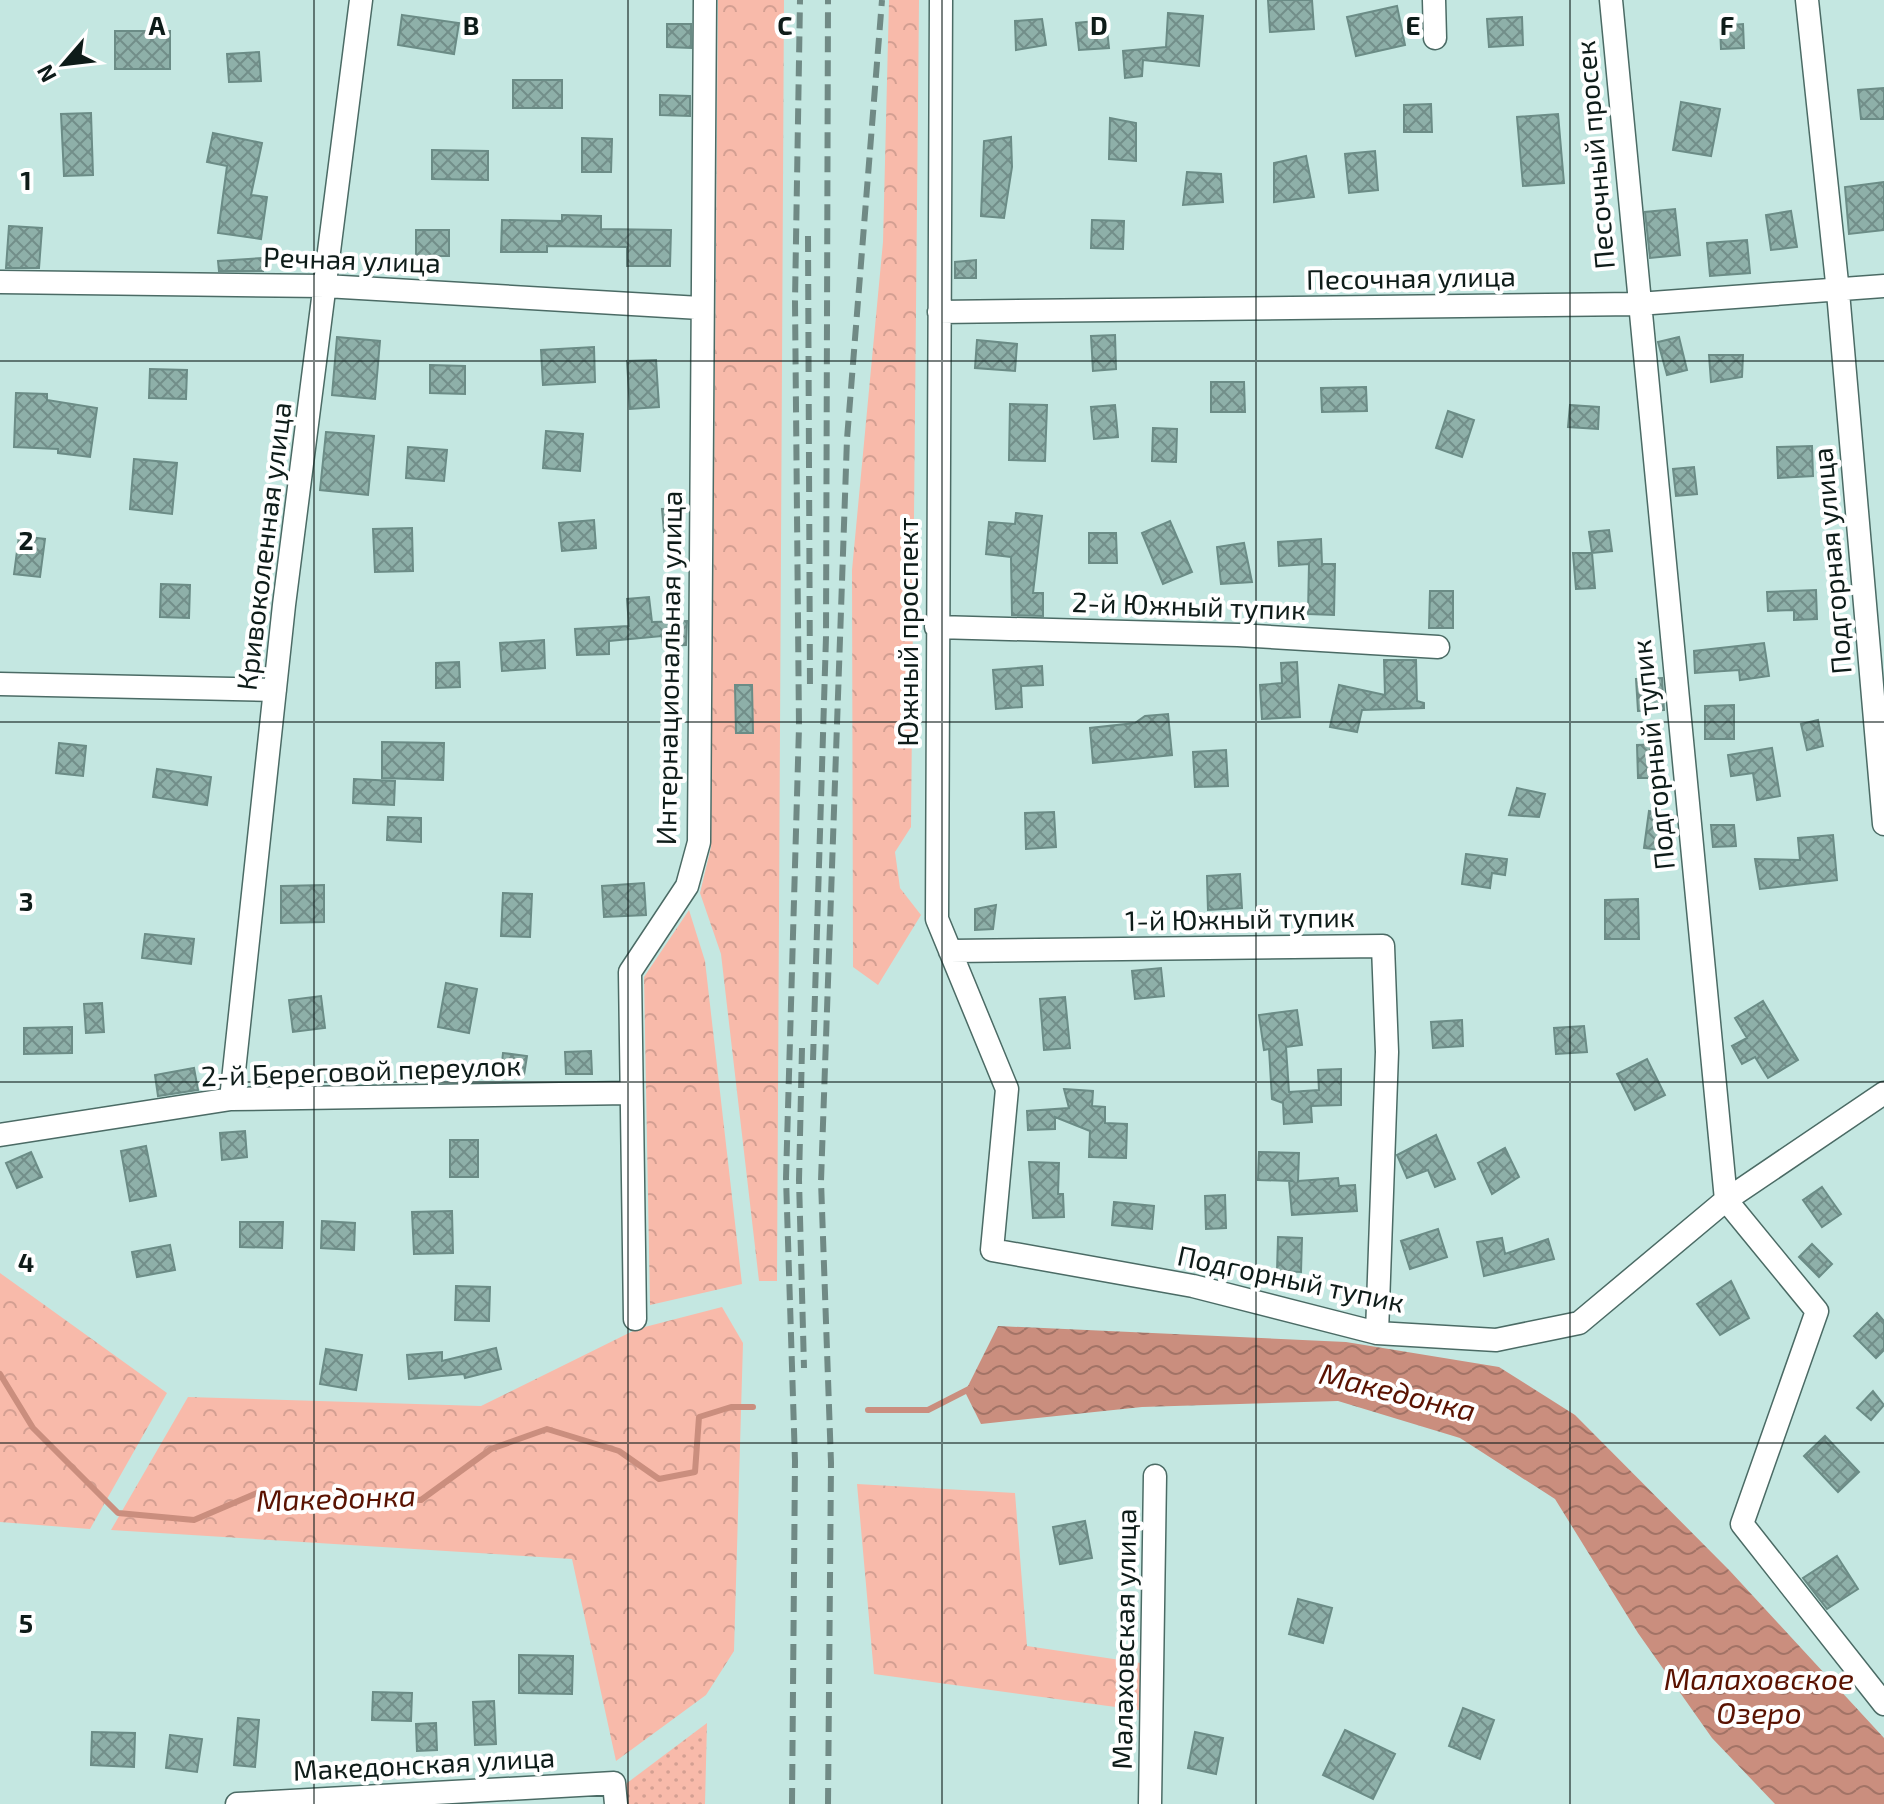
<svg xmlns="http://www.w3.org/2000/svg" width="1884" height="1804" viewBox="0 0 1884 1804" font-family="'Exo 2',sans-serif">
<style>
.grass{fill:url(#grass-dots)}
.forest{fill:url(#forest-crowns)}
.water{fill:url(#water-waves)}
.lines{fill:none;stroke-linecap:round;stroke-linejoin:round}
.stream{stroke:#ca8e7e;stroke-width:6}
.building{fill:url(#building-cross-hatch);stroke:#6b8c86;stroke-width:2}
.street-casing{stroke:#4b6b65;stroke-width:25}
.street{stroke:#fff;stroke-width:22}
.rail{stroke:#708a85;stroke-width:6;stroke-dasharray:16 8;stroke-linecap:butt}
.grid{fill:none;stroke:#0e1c19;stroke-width:2;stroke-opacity:0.55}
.labels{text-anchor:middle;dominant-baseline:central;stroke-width:8;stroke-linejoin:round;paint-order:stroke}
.street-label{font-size:28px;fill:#0e1c19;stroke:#fff}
.water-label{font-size:30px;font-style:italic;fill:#5a1201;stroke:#fff}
.grid-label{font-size:26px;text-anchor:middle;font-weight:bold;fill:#0e1c19;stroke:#fff;stroke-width:8;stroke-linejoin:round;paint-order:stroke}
</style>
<defs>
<pattern id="grass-dots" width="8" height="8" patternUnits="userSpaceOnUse" patternTransform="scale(2)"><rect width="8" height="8" fill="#f8baaa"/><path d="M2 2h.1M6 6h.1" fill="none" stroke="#d39f92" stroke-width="1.8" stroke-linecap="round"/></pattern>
<pattern id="forest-crowns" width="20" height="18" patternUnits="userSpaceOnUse" patternTransform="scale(2)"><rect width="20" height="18" fill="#f8baaa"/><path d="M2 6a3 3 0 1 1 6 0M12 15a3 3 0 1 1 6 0" fill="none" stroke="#d39f92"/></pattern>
<pattern id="water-waves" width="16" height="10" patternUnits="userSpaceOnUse" patternTransform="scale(2)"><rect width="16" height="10" fill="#ca8e7e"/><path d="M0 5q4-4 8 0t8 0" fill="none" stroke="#a27366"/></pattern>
<pattern id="building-cross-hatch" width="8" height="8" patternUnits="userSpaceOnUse" patternTransform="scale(2)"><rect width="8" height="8" fill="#8eb0a9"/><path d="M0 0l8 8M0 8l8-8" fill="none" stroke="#728e89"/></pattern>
</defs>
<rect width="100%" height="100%" fill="#c4e7e1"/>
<path class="grass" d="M707 1723 705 1804H624L623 1786Z"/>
<path class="forest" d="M718 0H784L777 1281H759L721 954 700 893 711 847Z
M889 0H919L911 827 895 852 900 888 921 915 878 985 853 967 852 570 883 242Z
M689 910 705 961 742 1284 650 1305 644 977Z
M0 1273 167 1393 90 1529 0 1522Z
M722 1307 743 1343 734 1651 706 1695 616 1761 572 1559 111 1530 188 1397 481 1406 637 1329Z
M857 1484 1015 1493 1027 1646 1147 1664 1145 1711 874 1674Z"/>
<path class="water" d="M998 1326 1346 1342 1499 1367 1575 1415 1730 1571 1884 1738V1804H1775L1712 1738 1638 1633 1555 1499 1460 1438 1338 1401 1142 1407 981 1424 965 1392Z"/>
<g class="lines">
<path class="stream" d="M0 1374 33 1428 118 1513 194 1520 257 1493 421 1500 491 1449 547 1429 619 1451 659 1479 695 1472 699 1417 731 1407H753
M868 1410H928L971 1388"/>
</g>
<path class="building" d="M1268 0H1312L1314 29 1270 32Z
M1397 6 1405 45 1356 56 1347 17Z
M1168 13 1203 16 1199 66 1143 60 1142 76 1125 78 1123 51 1166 47Z
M402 15 459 23 454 54 398 45Z
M1522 17 1523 45 1489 47 1487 19Z
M1042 19 1046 45 1016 50 1015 21Z
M1106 20 1109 48 1079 50 1076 23Z
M667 24H691V48L667 47Z
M1743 24 1744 48 1721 49 1720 26Z
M115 31H170V69H115Z
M259 52 261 81 229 82 227 54Z
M513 80H562V108H513Z
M1884 88V119H1861L1858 90Z
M660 95 690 96V116L660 115Z
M1681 102 1720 109 1711 156 1673 150Z
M1431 104 1432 132H1404V105Z
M91 113 93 175 64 176 61 114Z
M1558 114 1564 183 1523 186 1517 117Z
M1110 118 1136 123V161L1109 159Z
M213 133 262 143 251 195 267 197 261 239 218 233 227 166 207 162Z
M1011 137 1012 167 1004 218 981 216 984 141Z
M582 138 612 139 611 172H582Z
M432 150 488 151V180L432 179Z
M1375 151 1378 190 1349 193 1345 154Z
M1306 156 1314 197 1274 202V163Z
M1187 172 1221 174 1223 202 1183 205Z
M1884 182V230L1849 234 1845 187Z
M1675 209 1680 255 1650 258 1645 212Z
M1791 211 1797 247 1771 250 1766 215Z
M562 215 601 216V229L671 230 670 266H627V247L547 246V252H501L502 220 562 221Z
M1092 220 1124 221 1123 249 1091 248Z
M9 226 42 228 39 268H6Z
M416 230H449V256H416Z
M1747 240 1750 273 1710 276 1707 243Z
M262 258 263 271H219L218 261Z
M976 260V278H955V262Z
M1115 335 1116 369 1093 371 1091 336Z
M337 337 380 341 375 399 332 395Z
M1679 337 1687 370 1667 375 1658 342Z
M977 340 1017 344 1015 371 975 368Z
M594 347 595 382 543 385 541 350Z
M1709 355H1743L1742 377 1711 382Z
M656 360 659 407 630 409 627 361Z
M430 365 465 366V394L430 393Z
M150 369 187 370 186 399 149 398Z
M1211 382H1244L1245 412H1211Z
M1366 387 1367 411 1322 412 1321 388Z
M16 393 47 394V400L97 408 90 457 58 453V449L14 447Z
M1010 404 1047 405 1045 461 1009 460Z
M1115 405 1118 437 1094 439 1091 407Z
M1570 405 1599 407 1598 429 1568 427Z
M1448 411 1474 420 1462 457 1436 448Z
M1153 428 1177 429 1176 462 1152 461Z
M546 431 583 434 580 471 543 468Z
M326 432 374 436 368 495 320 490Z
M1812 446 1813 476 1778 478 1777 447Z
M408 447 447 450 444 481 406 478Z
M134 459 177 463 172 514 130 509Z
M1694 467 1697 494 1676 496 1673 469Z
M679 508 680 531 664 532 662 509Z
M1016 513 1042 516 1033 593H1043V616L1012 615 1011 557 986 554 989 522 1015 524Z
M594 520 596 548 562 551 559 523Z
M1170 521 1192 572 1163 584 1142 533Z
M412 528 413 571 375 572 373 529Z
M1609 530 1612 551 1592 553 1589 532Z
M1089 533H1116L1117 563H1089Z
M19 536 45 539 40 577 14 574Z
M1321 539 1322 564H1335L1334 615 1308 614 1309 564 1279 566 1278 542Z
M1244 543 1252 582 1221 584 1217 547Z
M1573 553H1592L1595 588 1576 589Z
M161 584 190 585 189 618 160 617Z
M1816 590 1817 619 1794 620V610L1768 611 1767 592Z
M1430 591H1453V628H1429Z
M649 597 652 622 687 621 686 645 663 646 662 636 609 641V654L577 655 575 629 629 626 627 599Z
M544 640 545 668 502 671 500 643Z
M1764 643 1769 676 1740 680 1739 670 1695 673 1694 651Z
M1384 660H1416L1417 701 1424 703V708L1362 710 1357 732 1330 727 1339 685 1385 695Z
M459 662 460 687 436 688V663Z
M1297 662 1300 717 1262 719 1260 685 1282 683 1281 663Z
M1042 666 1043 685 1021 686 1022 707 996 709 993 670Z
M1662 678 1664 710 1638 711 1636 679Z
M735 685H752L753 733H736Z
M1734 705V739H1705V706Z
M1168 714 1172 755 1093 763 1090 728 1135 723 1145 716Z
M1818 720 1823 746 1807 750 1801 724Z
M382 742 444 743 443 780 382 778Z
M59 743 86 746 83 776 56 773Z
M1662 744 1663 778H1638L1637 745Z
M1772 748 1780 796 1757 800 1753 773 1731 776 1728 755Z
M1226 750 1228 786 1195 787 1193 752Z
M157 769 211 777 207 805 153 797Z
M354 779 395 781 394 805 353 803Z
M1517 788 1545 794 1539 817 1509 815Z
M1649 811 1672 815 1667 851 1644 848Z
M1054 812 1056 847 1026 849 1025 813Z
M388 817 421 818V842L387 840Z
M1711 825H1734L1736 846 1713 847Z
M1833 835 1837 880 1760 889 1755 859 1800 860 1798 838Z
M1466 854 1507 859 1505 875 1492 873 1490 888 1462 884Z
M1240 874 1242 908 1208 910 1207 876Z
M644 883 646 915 604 917 602 886Z
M324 885V922L281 923V886Z
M503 893 532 894 530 937 501 936Z
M1638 899 1639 939H1605V900Z
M996 905 993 929 975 930V909Z
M145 934 194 939 191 964 142 958Z
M1161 968 1164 996 1135 999 1132 971Z
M446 983 477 989 469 1033 438 1027Z
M321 996 325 1028 293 1032 289 1000Z
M1065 997 1070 1048 1044 1050 1040 999Z
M1763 1001 1798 1060 1768 1078 1755 1057 1742 1064 1732 1046 1747 1038 1735 1018Z
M102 1003 104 1032 86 1033 84 1004Z
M1297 1010 1302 1045 1286 1047 1289 1092 1319 1090 1318 1070 1341 1069V1105L1311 1106 1312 1122 1284 1124 1283 1103 1272 1099 1269 1049 1264 1050 1259 1015Z
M1462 1020 1463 1046 1433 1048 1431 1022Z
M1584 1026 1587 1052 1556 1054 1554 1028Z
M72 1027V1053L24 1054V1028Z
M591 1051 592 1074H566L565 1052Z
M503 1053 527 1056 524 1075 501 1072Z
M1647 1059 1665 1095 1635 1110 1617 1074Z
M194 1068 198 1090 158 1096 155 1075Z
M1064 1089 1093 1091 1092 1106 1105 1107V1123L1127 1124 1126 1158 1089 1157 1090 1131 1055 1117V1129L1028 1130 1027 1111 1069 1108Z
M245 1131 247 1157 222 1160 220 1133Z
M1436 1135 1455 1179 1435 1187 1428 1170 1407 1178 1397 1155Z
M450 1140H478V1177H450Z
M146 1146 156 1196 130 1201 121 1151Z
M1505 1148 1519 1177 1492 1194 1478 1163Z
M31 1152 42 1177 17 1188 6 1163Z
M1259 1152 1299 1153 1298 1181 1338 1178 1339 1186 1355 1185 1357 1211 1292 1215 1289 1181H1293L1258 1180Z
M1029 1162 1059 1163 1058 1194H1063L1064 1217 1033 1218Z
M1822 1187 1841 1214 1822 1227 1803 1200Z
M1225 1195 1226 1228 1206 1229 1205 1196Z
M1114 1202 1154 1206 1152 1229 1112 1225Z
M452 1211 453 1253 414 1254 412 1212Z
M322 1221 355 1223 354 1250 321 1248Z
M240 1222H283L282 1248 240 1247Z
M1438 1229 1447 1257 1410 1269 1401 1241Z
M1278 1237 1302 1238 1301 1272 1277 1271Z
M1502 1238 1505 1254 1548 1239 1554 1259 1484 1276 1477 1242Z
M1812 1244 1832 1264 1819 1277 1799 1257Z
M170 1245 175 1270 137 1277 132 1252Z
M1731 1281 1749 1318 1720 1335 1697 1304Z
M456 1286 490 1287 489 1321 455 1320Z
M1877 1313 1884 1321V1350L1876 1358 1854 1336Z
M496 1348 501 1369 465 1378 464 1374 409 1379 407 1355 442 1352V1361Z
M326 1349 362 1355 356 1390 320 1384Z
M1873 1391 1884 1405 1871 1420 1857 1408Z
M1825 1436 1859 1472 1838 1492 1804 1456Z
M1085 1521 1092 1558 1060 1564 1053 1527Z
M1837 1556 1858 1589 1827 1609 1803 1578Z
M1298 1599 1332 1608 1323 1643 1289 1634Z
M519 1655 573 1656 572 1694 519 1693Z
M373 1692 412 1693 411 1721 372 1720Z
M494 1701 496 1744 475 1745 473 1702Z
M1463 1708 1494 1720 1480 1759 1449 1746Z
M238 1718 259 1720 255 1767 234 1765Z
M436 1723 437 1750 417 1751 416 1724Z
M1345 1730 1395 1754 1373 1799 1323 1775Z
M92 1732 135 1733 134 1767 91 1765Z
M1195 1732 1223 1738 1216 1774 1188 1768Z
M170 1735 202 1739 197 1772 166 1768Z"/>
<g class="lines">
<defs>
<path id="street" d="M941 0 937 919 1007 1089 992 1250 1193 1286 1377 1333 1496 1340 1579 1323 1726 1200 1884 1093
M1434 0 1435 38
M1611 0 1726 1200 1817 1311 1742 1524 1884 1704
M1807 0 1838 292 1884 824
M0 282 325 286 700 308
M939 312 1638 304 1884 286
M936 627 1238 635 1438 647
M0 684 275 690
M950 951 1383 946 1387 1052 1377 1333
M231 1099 284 605 361 0
M0 1135 231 1099 630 1093
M635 1319 630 972 687 886 699 842 705 0
M237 1804 614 1783 616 1804
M1150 1804 1155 1476"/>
</defs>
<use href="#street" class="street-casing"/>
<use href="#street" class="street"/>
<path class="rail" d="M808 236 810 692
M802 1048 799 1180 804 1368
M813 1060 826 637 828 0
M792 1804 795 1461 786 1178 799 727 795 301 800 0
M828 1804 831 1463 821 1181 847 439 882 0"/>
</g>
<path class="grid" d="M314 0V1804M628 0V1804M942 0V1804M1256 0V1804M1570 0V1804M0 361H1884M0 722H1884M0 1082H1884M0 1443H1884"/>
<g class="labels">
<g class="street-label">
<text transform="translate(1594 155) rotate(-95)">Песочный просек</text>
<text transform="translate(352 259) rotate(2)">Речная улица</text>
<text transform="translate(1411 277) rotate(-1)">Песочная улица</text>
<text transform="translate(263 546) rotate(-83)">Кривоколенная улица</text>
<text transform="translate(1831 561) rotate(-95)">Подгорная улица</text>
<text transform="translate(1189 605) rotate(2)">2-й Южный тупик</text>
<text transform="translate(907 632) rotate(-90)">Южный проспект</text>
<text transform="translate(668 668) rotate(-89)">Интернациональная улица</text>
<text transform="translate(1652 755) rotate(-96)">Подгорный тупик</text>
<text transform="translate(1240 918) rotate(-1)">1-й Южный тупик</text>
<text transform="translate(361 1070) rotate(-2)">2-й Береговой переулок</text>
<text transform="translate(1291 1278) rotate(12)">Подгорный тупик</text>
<text transform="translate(1123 1639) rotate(-89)">Малаховская улица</text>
<text transform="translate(424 1763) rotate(-3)">Македонская улица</text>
</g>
<g class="water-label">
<text transform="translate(1398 1391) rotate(14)">Македонка</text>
<text transform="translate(336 1497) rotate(-2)">Македонка</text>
<text x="1759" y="1678">Малаховское<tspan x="1759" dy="34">Озеро</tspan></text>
</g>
</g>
<g class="grid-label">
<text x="157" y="35">A</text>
<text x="471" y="35">B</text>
<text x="785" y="35">C</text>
<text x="1099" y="35">D</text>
<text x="1413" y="35">E</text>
<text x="1727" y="35">F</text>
<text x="26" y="190">1</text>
<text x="26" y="550">2</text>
<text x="26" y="911">3</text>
<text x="26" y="1272">4</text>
<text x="26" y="1633">5</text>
</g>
<g transform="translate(64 64) rotate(242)" stroke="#ffffff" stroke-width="6" paint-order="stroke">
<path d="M0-6L14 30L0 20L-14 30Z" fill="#0e1c19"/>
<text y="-12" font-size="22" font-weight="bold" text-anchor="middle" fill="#0e1c19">N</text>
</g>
</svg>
